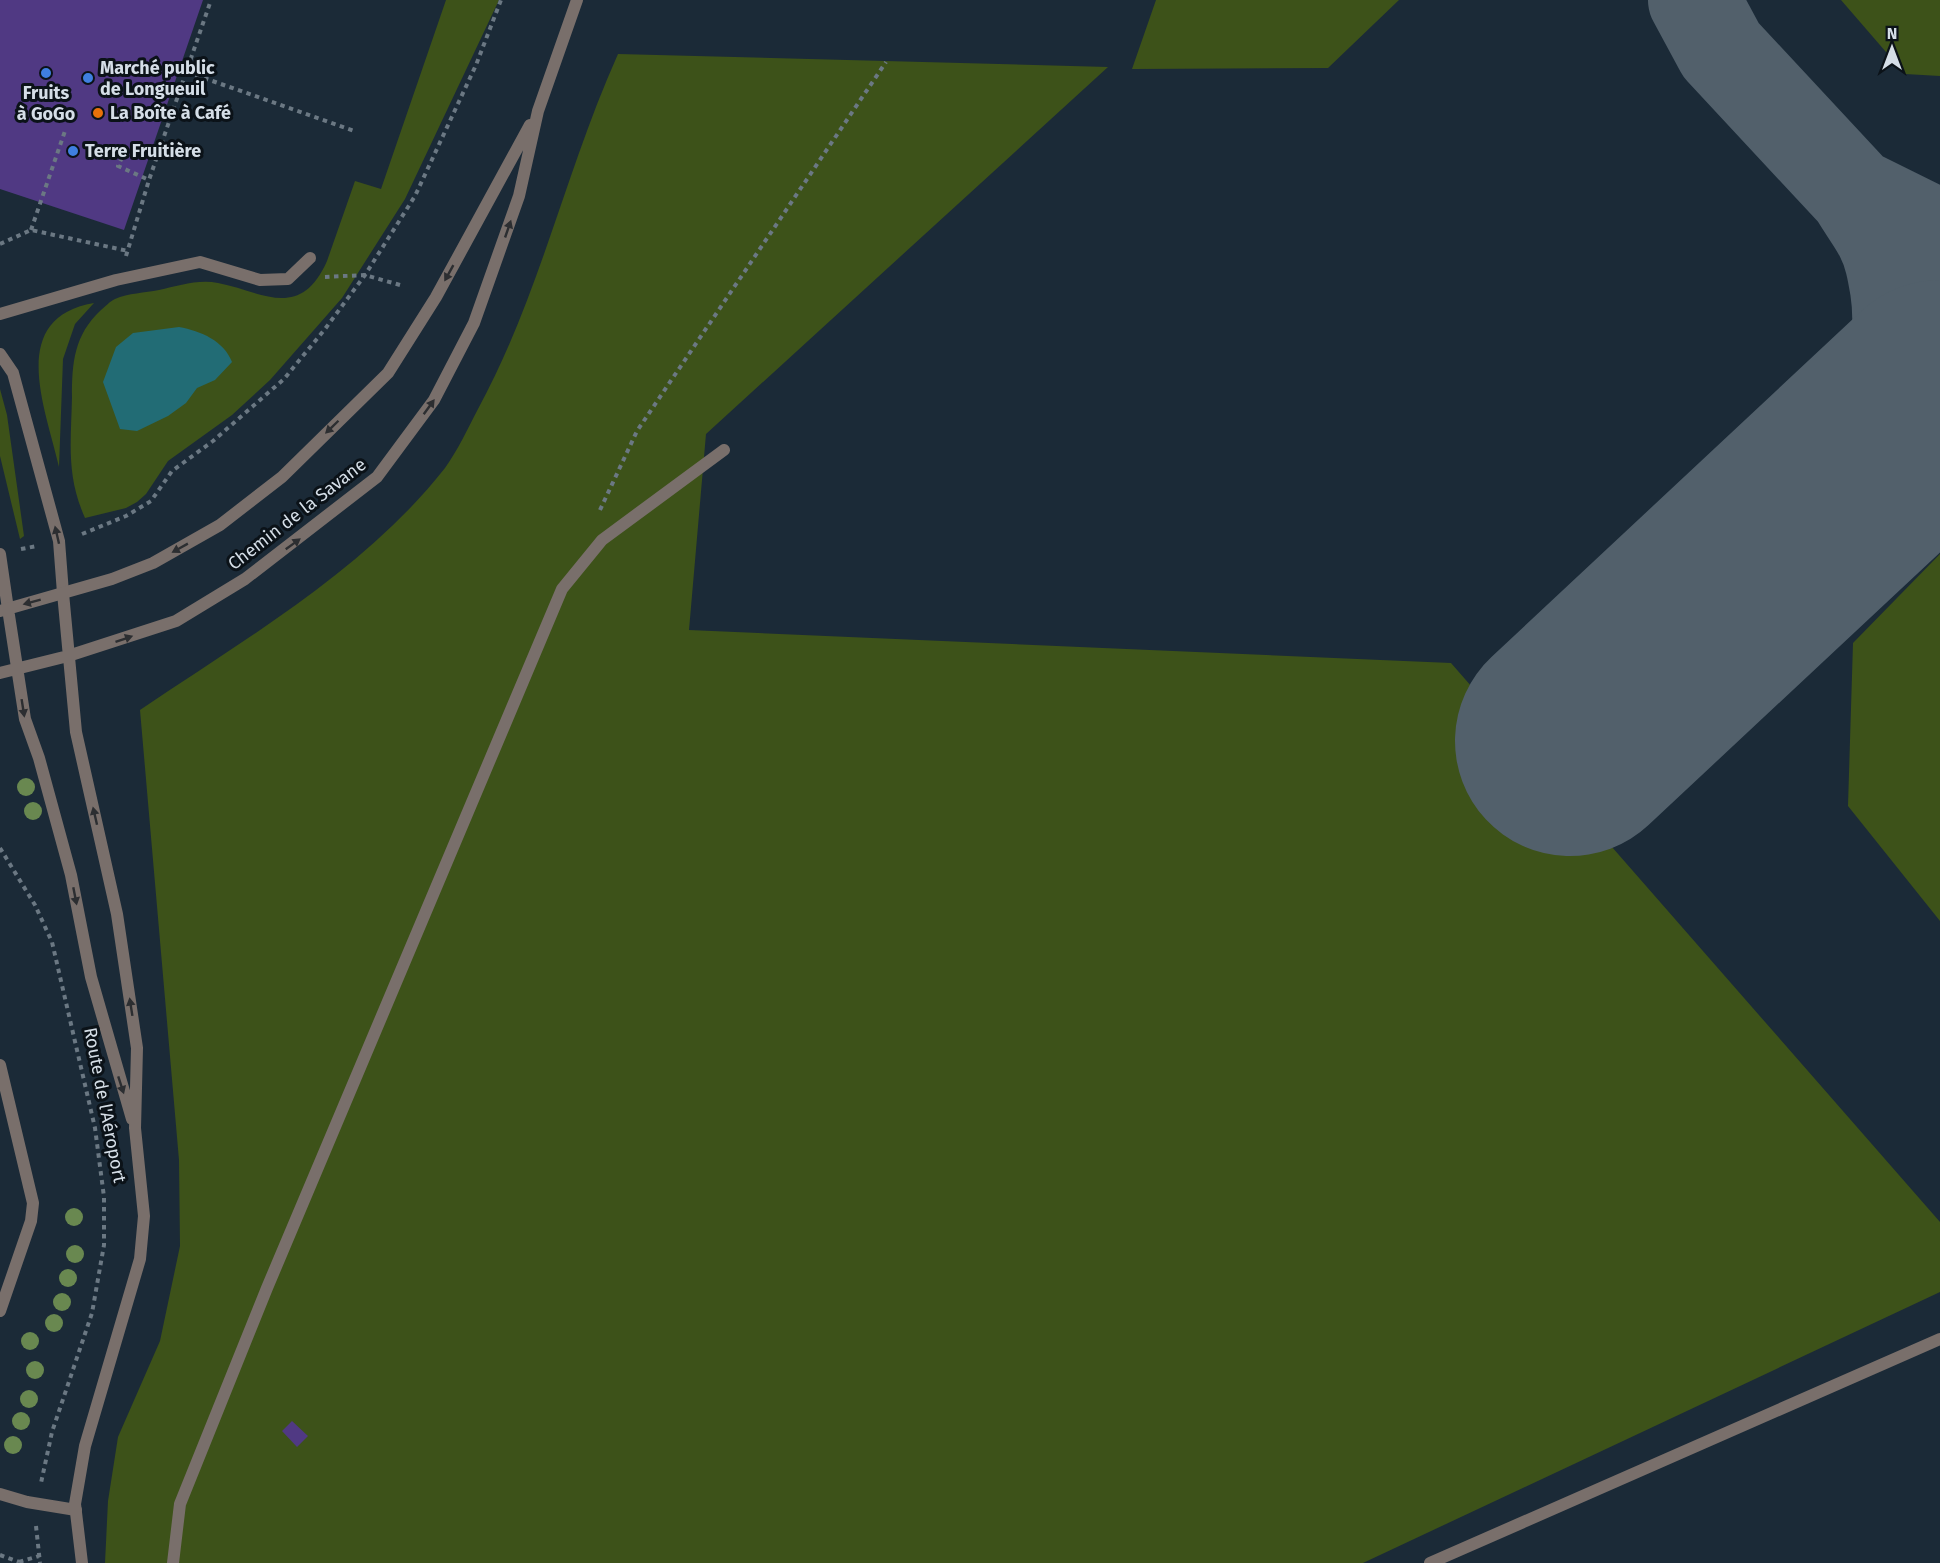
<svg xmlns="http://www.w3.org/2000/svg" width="1940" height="1563" viewBox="0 0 1940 1563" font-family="'Fira Sans',sans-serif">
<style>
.green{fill:#3d5219}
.water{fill:#226c75}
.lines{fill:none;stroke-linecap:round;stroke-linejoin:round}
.taxiway{stroke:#52606b;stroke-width:92}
.runway{stroke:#52606b;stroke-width:230}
.building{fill:#503983}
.path{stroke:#6b7883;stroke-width:4;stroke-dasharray:4.5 4.5;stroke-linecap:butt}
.service{stroke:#796f6b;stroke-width:12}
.tertiary{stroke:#796f6b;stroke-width:12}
.tree{fill:#698850}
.oneway{fill:#2c2e31}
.shop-dot{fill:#3f7fe0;stroke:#0b1218;stroke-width:2}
.food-dot{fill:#e8710a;stroke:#0b1218;stroke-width:2}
.labels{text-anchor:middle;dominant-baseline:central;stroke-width:6;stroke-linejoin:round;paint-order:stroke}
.poi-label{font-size:18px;font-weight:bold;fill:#d5dee7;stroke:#0b1218;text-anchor:start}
.street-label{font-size:18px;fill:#d5dee7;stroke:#0b1218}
</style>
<rect width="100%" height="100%" fill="#1b2a37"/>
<path class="green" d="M446 0H499L405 199 342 298 270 380 232 415 168 461 146 494 137 502 126 508 85 518C66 475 71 443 72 397 72 363 74 335 101 310 105 307 110 301 115 299 128 293 145 293 159 290 178 286 198 279 218 283 261 291 300 322 327 261L355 181 381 189Z
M1156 0H1399L1328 68 1132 69Z
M1841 0H1940V76L1905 74Z
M618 54 1108 67 706 434 689 630 1451 663 1940 1222V1292L1363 1563H105L108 1501 118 1437 160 1341 180 1246 179 1160 140 710C246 638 365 570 445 468 458 450 468 428 478 409 539 297 566 170 618 54Z
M94 303 75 324 63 359 59 467C46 409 6 318 94 303Z
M0 389 7 415 24 536 20 539 0 456Z
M1940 554V921L1848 806 1853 643Z"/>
<path class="water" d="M179 327C201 331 224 341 232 362L215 380 197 388 186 403 168 416 137 431 120 429 103 382 116 347 133 333Z"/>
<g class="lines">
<path class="taxiway" d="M1694 0 1721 50 1855 194 1940 236
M1848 480C1877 416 1907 362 1896 289 1893 271 1890 253 1881 236 1874 222 1863 208 1855 194"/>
<path class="runway" d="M1570 741 1940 395"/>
</g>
<path class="building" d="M0 0H203L124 230 0 189Z
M292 1421 308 1436 297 1447 282 1431Z"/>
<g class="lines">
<path class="path" d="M187 72 354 131
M126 149 118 166 149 180
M31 230 66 128
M0 244 31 230 128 251
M126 256 149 180 211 0
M325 277 365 275 400 285
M600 510 637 431 886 62
M82 534 126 516 151 501 172 471 213 441 284 379 325 329 365 275 415 196 476 65 501 0
M21 549 37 546
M0 848 35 905 52 942 95 1128 104 1197V1245L92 1313 52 1432 41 1483
M36 1526 40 1563
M0 1555 19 1562
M19 1562 39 1556"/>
<path class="service" d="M0 314 116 280 200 262 260 280 288 279 310 258
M0 354 13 373 59 541 63 593
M0 554 8 609
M0 1065 33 1203 31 1221 0 1311
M0 1494 27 1502 76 1510
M173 1563 180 1504 267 1288 562 589 602 540 724 450
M1430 1563 1940 1339"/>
<path class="tertiary" d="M63 593 76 732 117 914 137 1048 135 1128 144 1216 140 1259 85 1446 75 1504 82 1563
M8 609 25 719 39 758 71 875 91 977 132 1119
M0 611 112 579 153 563 220 525 282 477 388 373 436 297 530 125
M0 673 68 656 176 621 245 579 377 477 434 400 474 323 519 196 538 111 577 0"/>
</g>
<g class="tree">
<circle cx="26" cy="787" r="9"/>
<circle cx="33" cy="811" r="9"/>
<circle cx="74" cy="1217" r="9"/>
<circle cx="75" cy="1254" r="9"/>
<circle cx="68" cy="1278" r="9"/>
<circle cx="62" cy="1302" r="9"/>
<circle cx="54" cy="1323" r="9"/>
<circle cx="30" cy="1341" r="9"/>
<circle cx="35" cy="1370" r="9"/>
<circle cx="29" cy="1399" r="9"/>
<circle cx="21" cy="1421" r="9"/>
<circle cx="13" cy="1445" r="9"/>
</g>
<defs><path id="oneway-solid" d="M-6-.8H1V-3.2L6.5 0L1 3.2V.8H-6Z" transform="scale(1.5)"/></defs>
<g class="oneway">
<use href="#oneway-solid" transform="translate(508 229) rotate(-71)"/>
<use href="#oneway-solid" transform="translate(449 273) rotate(119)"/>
<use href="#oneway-solid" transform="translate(429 407) rotate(-54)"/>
<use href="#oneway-solid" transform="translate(332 427) rotate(136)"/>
<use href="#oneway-solid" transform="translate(57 535) rotate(-103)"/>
<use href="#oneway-solid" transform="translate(293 544) rotate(-36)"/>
<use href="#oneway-solid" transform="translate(180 548) rotate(151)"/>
<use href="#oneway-solid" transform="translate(32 602) rotate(165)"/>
<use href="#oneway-solid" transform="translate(124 639) rotate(-19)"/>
<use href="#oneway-solid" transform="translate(23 708) rotate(81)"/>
<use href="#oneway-solid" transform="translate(95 816) rotate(-103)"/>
<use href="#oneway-solid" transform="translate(75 896) rotate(79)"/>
<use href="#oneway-solid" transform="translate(131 1007) rotate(-99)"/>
<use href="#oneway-solid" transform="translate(121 1085) rotate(72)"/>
</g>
<g class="shop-dot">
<circle cx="46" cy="73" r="6"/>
<circle cx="88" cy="78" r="6"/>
<circle cx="73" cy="151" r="6"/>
</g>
<circle class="food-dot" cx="98" cy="113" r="6"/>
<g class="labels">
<g class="poi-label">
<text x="100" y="68">Marché public<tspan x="100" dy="21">de Longueuil</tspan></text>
<text x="46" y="93" text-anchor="middle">Fruits<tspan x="46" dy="21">à GoGo</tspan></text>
<text x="110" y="113">La Boîte à Café</text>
<text x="85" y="151">Terre Fruitière</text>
</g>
<g class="street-label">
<text transform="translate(297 514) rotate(-38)">Chemin de la Savane</text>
<text transform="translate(105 1105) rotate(79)">Route de l'Aéroport</text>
</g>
</g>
<g transform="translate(1892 48)" stroke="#0b1218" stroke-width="4.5" paint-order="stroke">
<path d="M0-4.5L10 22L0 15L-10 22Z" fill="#d5dee7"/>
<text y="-9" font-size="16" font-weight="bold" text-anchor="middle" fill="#d5dee7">N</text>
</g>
</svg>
